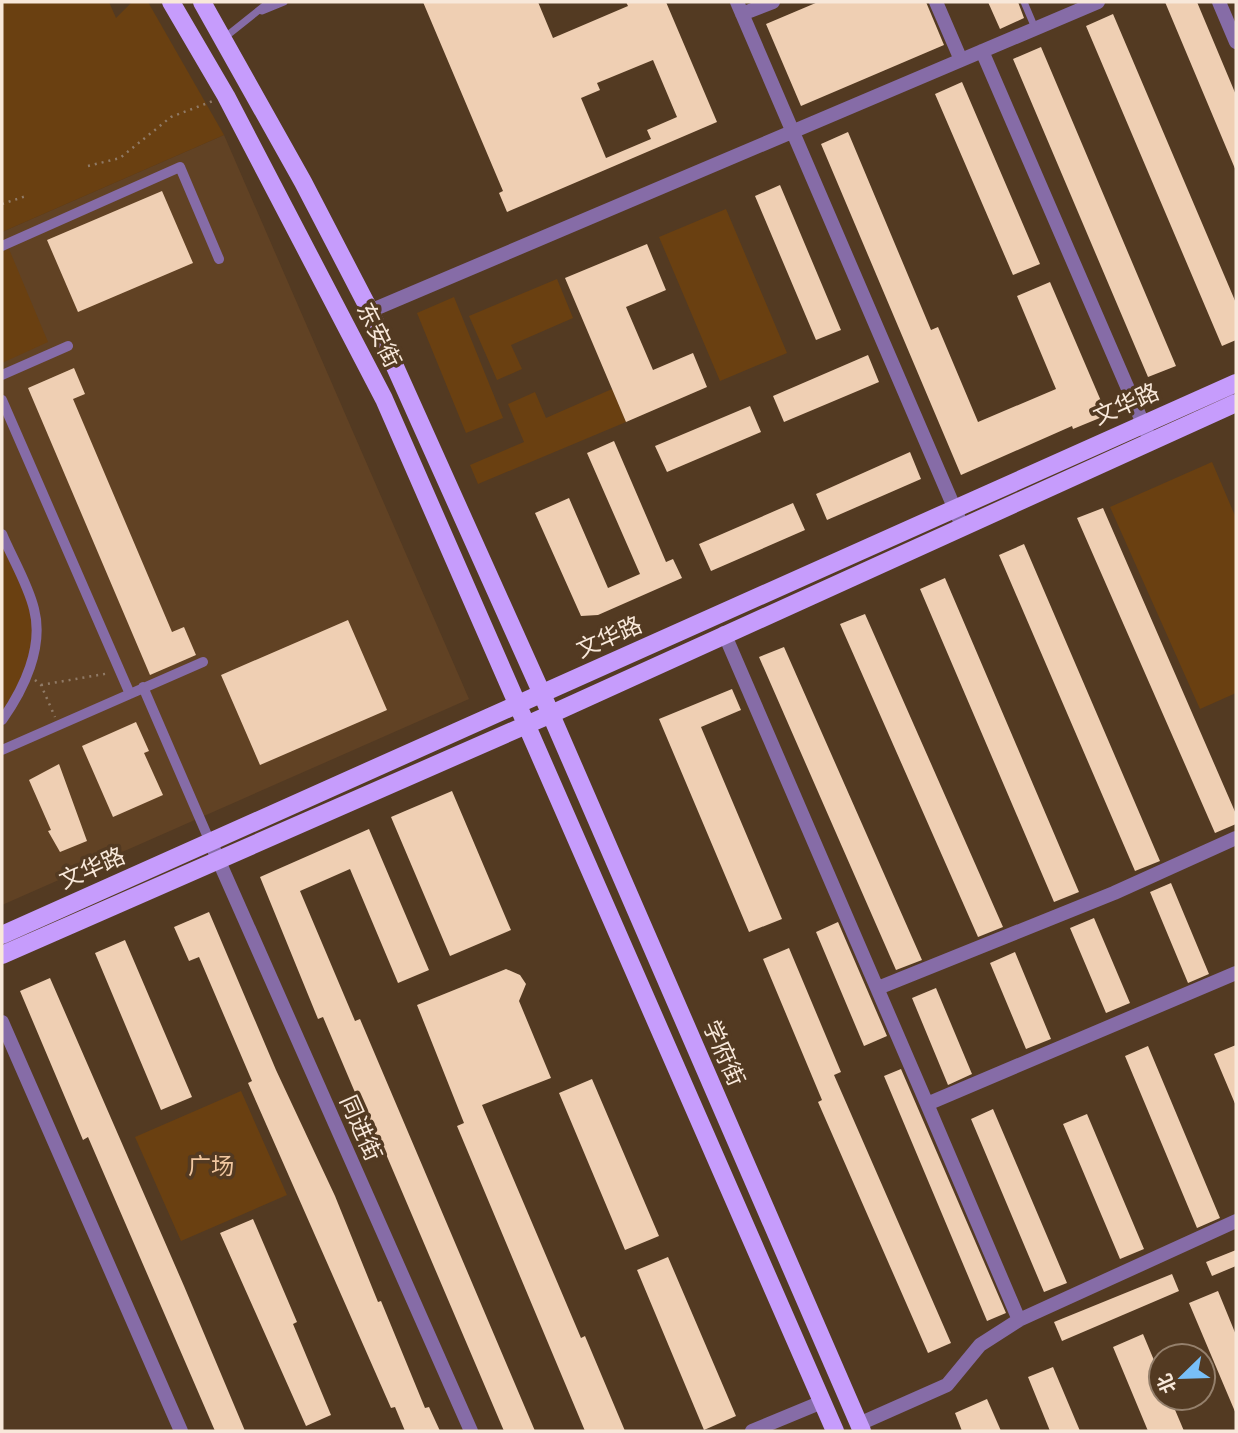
<svg xmlns="http://www.w3.org/2000/svg" width="1238" height="1433" viewBox="0 0 1238 1433" font-family="Inter,'Noto Sans SC',sans-serif">
<style>
.built{fill:#614224}
.green{fill:#6a4011}
.building{fill:#efcfb3;fill-rule:evenodd}
.lines{fill:none;stroke-linecap:round;stroke-linejoin:round}
.path{stroke:#907a66;stroke-width:2.5;stroke-dasharray:2 5;stroke-linecap:butt}
.service{stroke:#866ca7;stroke-width:7}
.pedestrian{stroke:#866ca7;stroke-width:10}
.minor{stroke:#866ca7;stroke-width:14}
.tertiary{stroke:#866ca7;stroke-width:14}
.primary{stroke:#c69cfc;stroke-width:18}
.labels{text-anchor:middle;dominant-baseline:central;stroke-width:7;stroke-linejoin:round;paint-order:stroke}
.street-label{font-size:23px;fill:#f8e8da;stroke:#533a22}
.park-label{font-size:23px;fill:#f1c7a0;stroke:#533a22}
</style>
<rect width="100%" height="100%" fill="#533a22"/>
<path class="built" d="M224 135 469 699 2 905V232Z"/>
<path class="green" d="M2 2H109L116 18 131 3 148 2 224 135 2 232Z
M726 209 787 353 720 381 659 237Z
M9 249 48 342 2 363V252Z
M557 279 573 318 511 345 522 369 497 380 469 316Z
M454 297 503 418 466 433 417 313Z
M612 389 626 422 478 484 470 465 524 442 508 404 535 392 546 418Z
M1212 462 1236 518V693L1200 709 1110 507Z
M2 534 34 608V649L2 720Z
M241 1091 287 1195 181 1241 135 1137Z"/>
<path class="building" d="M423 2H538L553 38 628 6 626 2H666L717 122 507 212 499 193 503 191ZM653 60 677 117 647 130 651 139 606 158 581 98 600 90 597 83Z
M818 2H926L944 45 801 106 766 24Z
M988 2H1018L1024 18 1000 29Z
M1165 2H1197L1236 95V171Z
M1113 14 1236 303V340L1222 346 1086 26Z
M1041 47 1176 366 1148 377 1013 59Z
M962 82 1040 264 1013 275 935 94Z
M848 132 931 330 938 327 978 422 1056 389 1017 296 1050 282 1107 415 1073 429 1072 426 961 475 821 144Z
M780 185 841 330 816 340 755 196Z
M162 191 193 263 78 312 47 240Z
M647 244 666 290 626 307 653 370 693 353 707 387 626 422 565 278Z
M868 355 879 382 784 422 773 396Z
M74 368 85 394 73 399 172 632 184 627 196 655 150 675 28 388Z
M750 406 761 432 667 472 655 446Z
M614 441 666 562 673 559 682 578 598 615 581 616 535 513 569 498 608 588 640 574 587 453Z
M910 452 921 479 827 520 816 494Z
M793 503 805 530 711 571 699 544Z
M1103 508 1236 814V824L1215 833 1077 518Z
M1024 544 1160 861 1135 871 999 555Z
M945 578 1079 892 1054 902 920 589Z
M865 614 1003 927 978 937 840 624Z
M348 620 387 710 260 765 221 675Z
M784 647 922 960 896 970 759 657Z
M732 689 741 710 701 727 782 919 749 932 659 719Z
M136 722 149 751 144 753 163 795 113 817 82 746Z
M59 764 87 841 60 852 48 831 51 830 29 780Z
M452 791 511 930 450 956 391 817Z
M369 829 429 970 398 983 350 869 300 891 355 1021 360 1019 535 1431H504L380 1140 376 1142 323 1017 318 1019 260 877Z
M1171 883 1209 974 1188 983 1150 892Z
M209 912 276 1070 335 1196 378 1302 381 1301 425 1408 429 1407 440 1431H405L395 1407 391 1408 248 1083 252 1081 199 957 189 961 174 927Z
M1094 918 1130 1003 1106 1013 1070 928Z
M838 922 887 1036 864 1046 816 932Z
M125 940 192 1097 161 1110 95 953Z
M789 948 841 1072 834 1075 951 1343 928 1353 818 1102 822 1100 763 959Z
M1015 952 1051 1039 1026 1049 990 963Z
M506 969 520 975 526 984 519 1001 551 1078 482 1105 581 1338 585 1336 625 1431H585L457 1126 464 1123 417 1005Z
M50 978 184 1286 245 1431H215L88 1137 83 1140 20 991Z
M936 988 972 1074 948 1085 912 998Z
M1236 1045V1106L1214 1054Z
M1148 1046 1220 1218 1197 1228 1125 1056Z
M901 1069 1006 1313 987 1321 884 1076Z
M592 1079 659 1236 625 1250 559 1093Z
M993 1109 1067 1283 1044 1292 971 1119Z
M1087 1114 1144 1249 1120 1259 1063 1124Z
M253 1219 297 1322 293 1324 331 1415 306 1426 220 1233Z
M1236 1250V1266L1212 1276 1206 1262Z
M668 1257 736 1416 704 1430 637 1270Z
M1172 1274 1179 1291 1062 1341 1054 1322Z
M1218 1291 1236 1335V1414L1189 1303Z
M1143 1334 1161 1377V1398H1170L1184 1431H1148L1113 1347Z
M1053 1367 1080 1431H1050L1028 1377Z
M987 1399 1001 1431H962L955 1413Z"/>
<g class="lines">
<path class="path" d="M88 166 120 158 171 117 213 101
M2 204 26 196
M35 680 41 685 55 717
M41 685 110 673"/>
<path class="service" d="M1024 2 1035 28
M262 11 284 2
M224 38 269 2"/>
<path class="pedestrian" d="M2 246 180 167 219 259
M2 375 68 346
M2 400 130 694
M2 534C12 558 28 584 34 609 44 647 24 689 2 720
M143 687 210 842
M2 750 203 662"/>
<path class="minor" d="M737 2 963 528
M936 2 961 60
M1219 2 1236 42
M742 14 773 2
M982 51 1151 442
M370 311 1098 2
M724 633 927 1104
M878 988 1114 893 1236 838
M2 1022 181 1431
M1019 1320 927 1104 1236 973
M859 1424 947 1385 980 1345 1019 1320 1236 1221
M752 1431 822 1402"/>
<path class="tertiary" d="M214 850 471 1431"/>
<path class="primary" d="M171 2 226 96 384 399 835 1431
M202 2 303 182 370 311 542 694 862 1431
M2 935 1236 383
M2 955 549 715 1236 403"/>
</g>
<g class="labels">
<g class="street-label">
<text transform="translate(379 335) rotate(63)">东安街</text>
<text transform="translate(1126 404) rotate(-24)">文华路</text>
<text transform="translate(609 637) rotate(-24)">文华路</text>
<text transform="translate(92 868) rotate(-24)">文华路</text>
<text transform="translate(724 1053) rotate(66)">学府街</text>
<text transform="translate(361 1128) rotate(66)">同进街</text>
</g>
<g class="park-label">
<text x="211" y="1166">广场</text>
</g>
</g>
<rect width="1238" height="1433" fill="none" stroke="#f8e8da" stroke-width="7"/>
<g transform="translate(1182 1377) rotate(247)"><circle r="33" fill="#533a22" stroke="#95806c" stroke-width="2"/>
<path d="M0-5L12 26L0 18L-12 26Z" fill="#78bff7"/>
<text y="-10" font-size="19" font-weight="bold" text-anchor="middle" fill="#f8e8da">北</text>
</g>
</svg>
